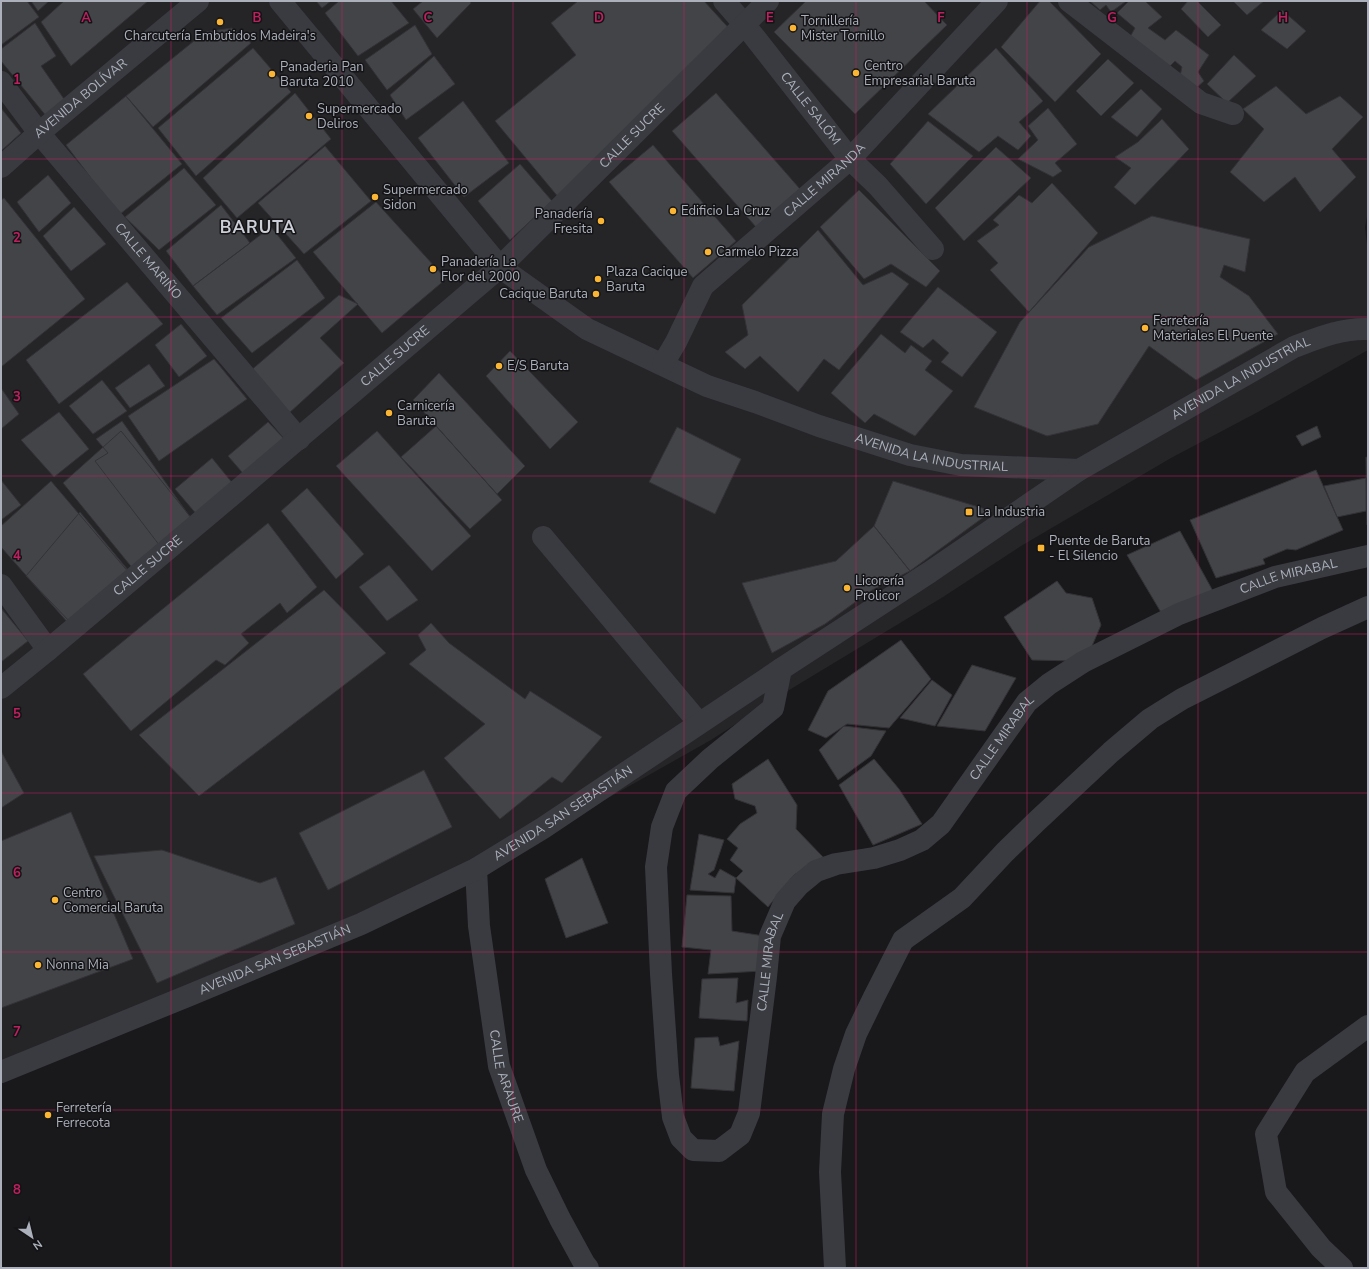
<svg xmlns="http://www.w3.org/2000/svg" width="1369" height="1269" viewBox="0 0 1369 1269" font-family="'Nunito Sans',sans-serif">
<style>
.built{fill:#252528}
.building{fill:#434448;stroke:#333337}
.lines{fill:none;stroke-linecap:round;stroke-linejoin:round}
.minor{stroke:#3a3b40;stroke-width:22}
.grid{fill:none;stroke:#c12060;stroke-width:1;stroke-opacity:0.55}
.poi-dot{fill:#f9b533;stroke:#141416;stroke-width:1.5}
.labels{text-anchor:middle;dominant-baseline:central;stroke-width:3;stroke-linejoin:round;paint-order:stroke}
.poi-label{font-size:13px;fill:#abb0bb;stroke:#141416;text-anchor:start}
.street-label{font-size:13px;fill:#abb0bb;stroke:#141416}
.district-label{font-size:17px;font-weight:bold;letter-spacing:1px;fill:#cccfd7;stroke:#141416}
.grid-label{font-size:13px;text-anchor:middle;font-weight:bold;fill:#c12060;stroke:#141416;stroke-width:3;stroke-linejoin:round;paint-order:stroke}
</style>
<rect width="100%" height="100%" fill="#19191b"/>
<path class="built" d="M1 1H1368V212L1365 227 1368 253V350L1258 412 1171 458 1021 546 943 597 776 698 711 740 594 806 1 1076Z"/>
<path class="building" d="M1 1H27L39 17 1 45Z
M31 1H49L38 11Z
M64 1H148L71 66 41 22Z
M316 1H331L322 8Z
M339 1H391L409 23 358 56 325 13Z
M423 1H469L471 3 437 38 413 9Z
M578 1H704L735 35 564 204 495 121 576 55 551 23Z
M806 1H924L947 25 855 114 774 32Z
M1040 1H1049L1101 54 1055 102 1001 47Z
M1090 1H1125V2L1111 12 1106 5 1100 10Z
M1129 1H1145L1162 17 1148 28 1165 40 1176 30 1209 55 1198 72 1204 81 1194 90 1180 76 1182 67 1175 61 1168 68 1130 37 1135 28 1117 13Z
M1188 1H1197L1221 25 1208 37 1181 9Z
M1233 1H1264L1247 15Z
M1282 10 1306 31 1287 49 1261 30Z
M35 23 56 56 41 66 64 99 47 117 1 61V49Z
M415 25 432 54 387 90 365 60Z
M232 28 251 43 153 127 126 96 205 32Z
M253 48 291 92 196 176 158 128Z
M996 48 1043 101 1019 122 1031 136 1018 150 998 136 979 152 928 114Z
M1234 55 1256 76 1227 103 1207 84Z
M434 56 455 84 406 120 390 95Z
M1108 59 1134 83 1101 116 1076 91Z
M1276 86 1306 114 1340 96 1363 117 1332 149 1356 177 1320 212 1295 177 1264 202 1230 172 1264 129 1243 109Z
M1141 89 1162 109 1137 137 1111 117Z
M295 93 331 139 237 218 203 178Z
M716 93 800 189 756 227 672 131Z
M126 96 182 164 119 215 66 145Z
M463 101 509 163 464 197 418 138Z
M1 108 21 133 1 151Z
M1048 108 1077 144 1055 163 1062 171 1053 177 1018 159 1038 140 1028 126Z
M1162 119 1189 149 1135 205 1114 187 1131 168 1115 157 1138 142Z
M928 121 973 156 926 204 890 164Z
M653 145 736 241 693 278 609 182Z
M325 146 371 201 304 254 258 203Z
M996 147 1031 178 964 241 935 208Z
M520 164 552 201 510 240 478 201Z
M184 168 216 205 159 250 125 217Z
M48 175 71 203 39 232 17 202Z
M1052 183 1098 233 1029 312 990 270 998 263 977 241 999 225 993 220 1019 195 1032 203Z
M859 190 940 271 926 287 891 264 864 279 820 227Z
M4 198 85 299 1 367V200Z
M376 202 446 279 382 333 313 252Z
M221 205 250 243 193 286 166 251Z
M74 207 106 244 71 271 43 236Z
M1152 216 1250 239 1245 272 1224 265 1220 277 1249 296 1278 334 1196 380 1149 346 1098 424 1047 436 974 407 1020 322 1089 247Z
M271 227 296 258 217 315 193 286Z
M818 230 863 285 892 272 909 284 839 370 824 359 798 392 760 356 745 369 725 352 748 335 742 305Z
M297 260 325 298 252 353 221 318Z
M127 282 163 324 59 404 26 360Z
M938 287 997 332 962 377 941 362 949 353 933 339 923 348 900 332Z
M339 295 358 304 320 338 344 363 288 414 249 372Z
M181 324 207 356 179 377 155 345Z
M881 334 905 353 911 345 932 361 925 370 953 391 915 436 874 414 865 423 831 393Z
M510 351 578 422 550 449 486 376Z
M214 359 247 399 159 461 128 416Z
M149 364 165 386 130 408 115 388Z
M439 373 525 466 497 494 413 400Z
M102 380 127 411 93 434 69 406Z
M1 388 19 414 1 429Z
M59 412 89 449 54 477 21 440Z
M122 421 193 521 160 546 95 461 108 453 96 439Z
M268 422 291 446 248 479 228 456Z
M436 426 502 500 470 529 401 457Z
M1317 426 1321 437 1302 446 1296 436Z
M677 427 741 459 715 514 649 482Z
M121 431 193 520 134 570 63 483Z
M377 431 471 536 432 571 336 466Z
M1366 457 1368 458V525H1367Z
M212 458 238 490 198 516 175 489Z
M1316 470 1343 530 1296 550 1287 549 1263 559 1265 564 1216 578 1190 520Z
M1366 478V511L1337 517 1324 486Z
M1 480 21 505 1 520Z
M51 481 130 574 69 624 1 547V526Z
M893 481 992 511 910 571 874 526Z
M307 488 364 554 336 579 281 511Z
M80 512 128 570 71 623 26 576Z
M268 523 317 587 287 613 280 603 241 634 249 643 225 665 216 660 131 731 83 674Z
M874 526 910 571 872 590 825 624 772 653 742 583 836 561Z
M1180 531 1214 593 1162 614 1127 555Z
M389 565 418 600 387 621 359 587Z
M1057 581 1066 593 1092 598 1101 625 1089 653 1074 661 1032 660 1004 617Z
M324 590 386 653 199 796 139 735Z
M1 608 28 641 1 662Z
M431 623 449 643 525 699 530 691 602 737 562 783 552 777 500 819 444 758 485 724 409 664 426 650 418 635Z
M901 640 931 679 889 728 847 724 826 738 808 730 828 691Z
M972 665 1016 678 985 731 937 726Z
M932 680 952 695 935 726 900 718Z
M844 726 886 731 871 756 838 780 819 750Z
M1 751 24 793 1 808Z
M768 759 797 805 796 829 823 857 794 875 768 907 736 878 743 871 730 860 738 848 727 839 740 824 757 813 755 806 735 799 732 784Z
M874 759 899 789 922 824 873 845 839 785Z
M424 770 452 827 328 890 299 833Z
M71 812 133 959 1 1008V841Z
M699 834 724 840 714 870 708 874 715 878 720 869 736 878 734 893 690 890Z
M162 850 260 883 276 877 295 924 157 983 94 856Z
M582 858 608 923 566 938 545 879Z
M687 895 731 896 732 931 764 936 762 971 708 974 711 950 682 947Z
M738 978 736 1003 748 1000 747 1021 699 1018 702 979Z
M718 1037 720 1046 739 1041 734 1091 691 1088 695 1038Z"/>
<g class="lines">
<g class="minor">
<path id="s1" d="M280 1 500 267 587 329 707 386 755 402 819 426 910 455 961 465 1079 470"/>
<path id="s2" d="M724 1 745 25 850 159 878 186 933 249"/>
<path d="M1069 1 1201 103 1233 114"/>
<path id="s3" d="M1 82 39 133 299 439"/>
<path id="s4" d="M1 167 39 133 198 1"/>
<path id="s5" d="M663 364 676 342 703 286 850 159 997 1"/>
<path d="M543 537 699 723"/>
<path d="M1 585 48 650"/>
<path id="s6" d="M781 669 773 708 710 759 676 791 662 827 656 867 661 974 668 1075 673 1117 681 1138 693 1150 719 1151 740 1135 749 1113 766 977 770 936 785 901 799 885 816 871 836 864 874 858 900 850 922 840 941 824 1027 702 1049 684 1083 662 1179 614 1275 577 1368 556"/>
<path id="s7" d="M1 688 48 650 238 490 500 267 768 1"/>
<path id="s8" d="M476 869 479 926 499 1066 536 1170 560 1219 584 1263 588 1268"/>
<path id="s9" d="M1 1072 190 995 361 924 476 869 543 828 781 669 930 572 1079 470 1294 347C1318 338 1342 328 1368 329"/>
<path d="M835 1268 830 1172 833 1114 844 1069 856 1034 874 997 903 940 962 898 1005 852 1037 821 1111 752 1150 719 1182 699 1322 628 1368 607"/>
<path d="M1342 1268 1321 1248 1276 1192 1266 1134 1305 1072 1368 1026"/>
</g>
</g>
<path class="grid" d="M171 1V1268M342 1V1268M513 1V1268M684 1V1268M856 1V1268M1027 1V1268M1198 1V1268M1 159H1368M1 317H1368M1 476H1368M1 634H1368M1 793H1368M1 952H1368M1 1110H1368"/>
<g class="poi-dot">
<circle cx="220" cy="22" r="4"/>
<circle cx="793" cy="28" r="4"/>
<circle cx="856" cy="73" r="4"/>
<circle cx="272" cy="74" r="4"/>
<circle cx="309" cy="116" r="4"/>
<circle cx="375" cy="197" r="4"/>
<circle cx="673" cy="211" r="4"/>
<circle cx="601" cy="221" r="4"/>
<circle cx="708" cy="252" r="4"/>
<circle cx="433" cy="269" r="4"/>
<circle cx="598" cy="279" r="4"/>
<circle cx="596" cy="294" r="4"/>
<circle cx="1145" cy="328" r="4"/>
<circle cx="499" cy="366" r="4"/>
<circle cx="389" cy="413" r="4"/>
<rect x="965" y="508" width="8" height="8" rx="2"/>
<rect x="1037" y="544" width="8" height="8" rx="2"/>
<circle cx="847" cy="588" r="4"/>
<circle cx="55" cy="900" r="4"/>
<circle cx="38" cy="965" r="4"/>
<circle cx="48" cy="1115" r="4"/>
</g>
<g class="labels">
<g class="poi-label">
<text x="801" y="21">Tornillería<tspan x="801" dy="15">Mister Tornillo</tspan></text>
<text x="220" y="36" text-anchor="middle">Charcutería Embutidos Madeira's</text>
<text x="864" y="66">Centro<tspan x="864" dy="15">Empresarial Baruta</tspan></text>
<text x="280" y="67">Panaderia Pan<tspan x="280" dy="15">Baruta 2010</tspan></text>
<text x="317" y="109">Supermercado<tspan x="317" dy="15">Deliros</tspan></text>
<text x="383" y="190">Supermercado<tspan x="383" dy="15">Sidon</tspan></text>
<text x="681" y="211">Edificio La Cruz</text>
<text x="593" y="214" text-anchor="end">Panadería<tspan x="593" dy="15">Fresita</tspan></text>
<text x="716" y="252">Carmelo Pizza</text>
<text x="441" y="262">Panadería La<tspan x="441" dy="15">Flor del 2000</tspan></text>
<text x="606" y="272">Plaza Cacique<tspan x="606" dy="15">Baruta</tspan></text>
<text x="588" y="294" text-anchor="end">Cacique Baruta</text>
<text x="1153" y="321">Ferretería<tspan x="1153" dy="15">Materiales El Puente</tspan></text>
<text x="507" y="366">E/S Baruta</text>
<text x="397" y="406">Carnicería<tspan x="397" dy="15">Baruta</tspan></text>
<text x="977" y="512">La Industria</text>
<text x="1049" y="541">Puente de Baruta<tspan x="1049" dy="15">- El Silencio</tspan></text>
<text x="855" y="581">Licorería<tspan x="855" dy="15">Prolicor</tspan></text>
<text x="63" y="893">Centro<tspan x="63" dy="15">Comercial Baruta</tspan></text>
<text x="46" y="965">Nonna Mia</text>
<text x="56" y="1108">Ferretería<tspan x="56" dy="15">Ferrecota</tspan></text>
</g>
<g class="street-label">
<text stroke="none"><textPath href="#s4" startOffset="105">AVENIDA BOLÍVAR</textPath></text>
<text stroke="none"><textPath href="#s2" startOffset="138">CALLE SALÓM</textPath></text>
<text stroke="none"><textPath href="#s7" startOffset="839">CALLE SUCRE</textPath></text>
<text stroke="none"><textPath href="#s5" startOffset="249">CALLE MIRANDA</textPath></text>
<text stroke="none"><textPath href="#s3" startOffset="232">CALLE MARIÑO</textPath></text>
<text stroke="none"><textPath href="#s7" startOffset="515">CALLE SUCRE</textPath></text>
<text stroke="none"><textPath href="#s9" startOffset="1426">AVENIDA LA INDUSTRIAL</textPath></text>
<text stroke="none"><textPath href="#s1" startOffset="820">AVENIDA LA INDUSTRIAL</textPath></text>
<text stroke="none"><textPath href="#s7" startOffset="191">CALLE SUCRE</textPath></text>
<text stroke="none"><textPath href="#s6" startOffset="1450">CALLE MIRABAL</textPath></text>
<text stroke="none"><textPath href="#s6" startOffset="1114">CALLE MIRABAL</textPath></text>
<text stroke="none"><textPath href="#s9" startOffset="620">AVENIDA SAN SEBASTIÁN</textPath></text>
<text stroke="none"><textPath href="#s9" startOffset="296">AVENIDA SAN SEBASTIÁN</textPath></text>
<text stroke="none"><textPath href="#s6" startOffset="766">CALLE MIRABAL</textPath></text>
<text stroke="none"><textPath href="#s8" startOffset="210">CALLE ARAURE</textPath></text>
</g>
<g class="district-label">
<text x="258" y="227">BARUTA</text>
</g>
</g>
<g class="grid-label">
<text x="86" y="22">A</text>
<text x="257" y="22">B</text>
<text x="428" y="22">C</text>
<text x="599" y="22">D</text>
<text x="770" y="22">E</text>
<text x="941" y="22">F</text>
<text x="1112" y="22">G</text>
<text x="1283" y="22">H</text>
<text x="17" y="84">1</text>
<text x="17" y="242">2</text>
<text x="17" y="401">3</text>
<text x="17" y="560">4</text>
<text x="17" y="718">5</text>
<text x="17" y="877">6</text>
<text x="17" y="1036">7</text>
<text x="17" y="1194">8</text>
</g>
<rect width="1369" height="1269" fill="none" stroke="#abb0bb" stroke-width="4"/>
<g transform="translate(32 1237) rotate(145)" stroke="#141416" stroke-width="3" paint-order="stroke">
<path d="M0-3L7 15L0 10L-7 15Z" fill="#abb0bb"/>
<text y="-6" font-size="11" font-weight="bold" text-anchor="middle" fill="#abb0bb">N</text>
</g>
</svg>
